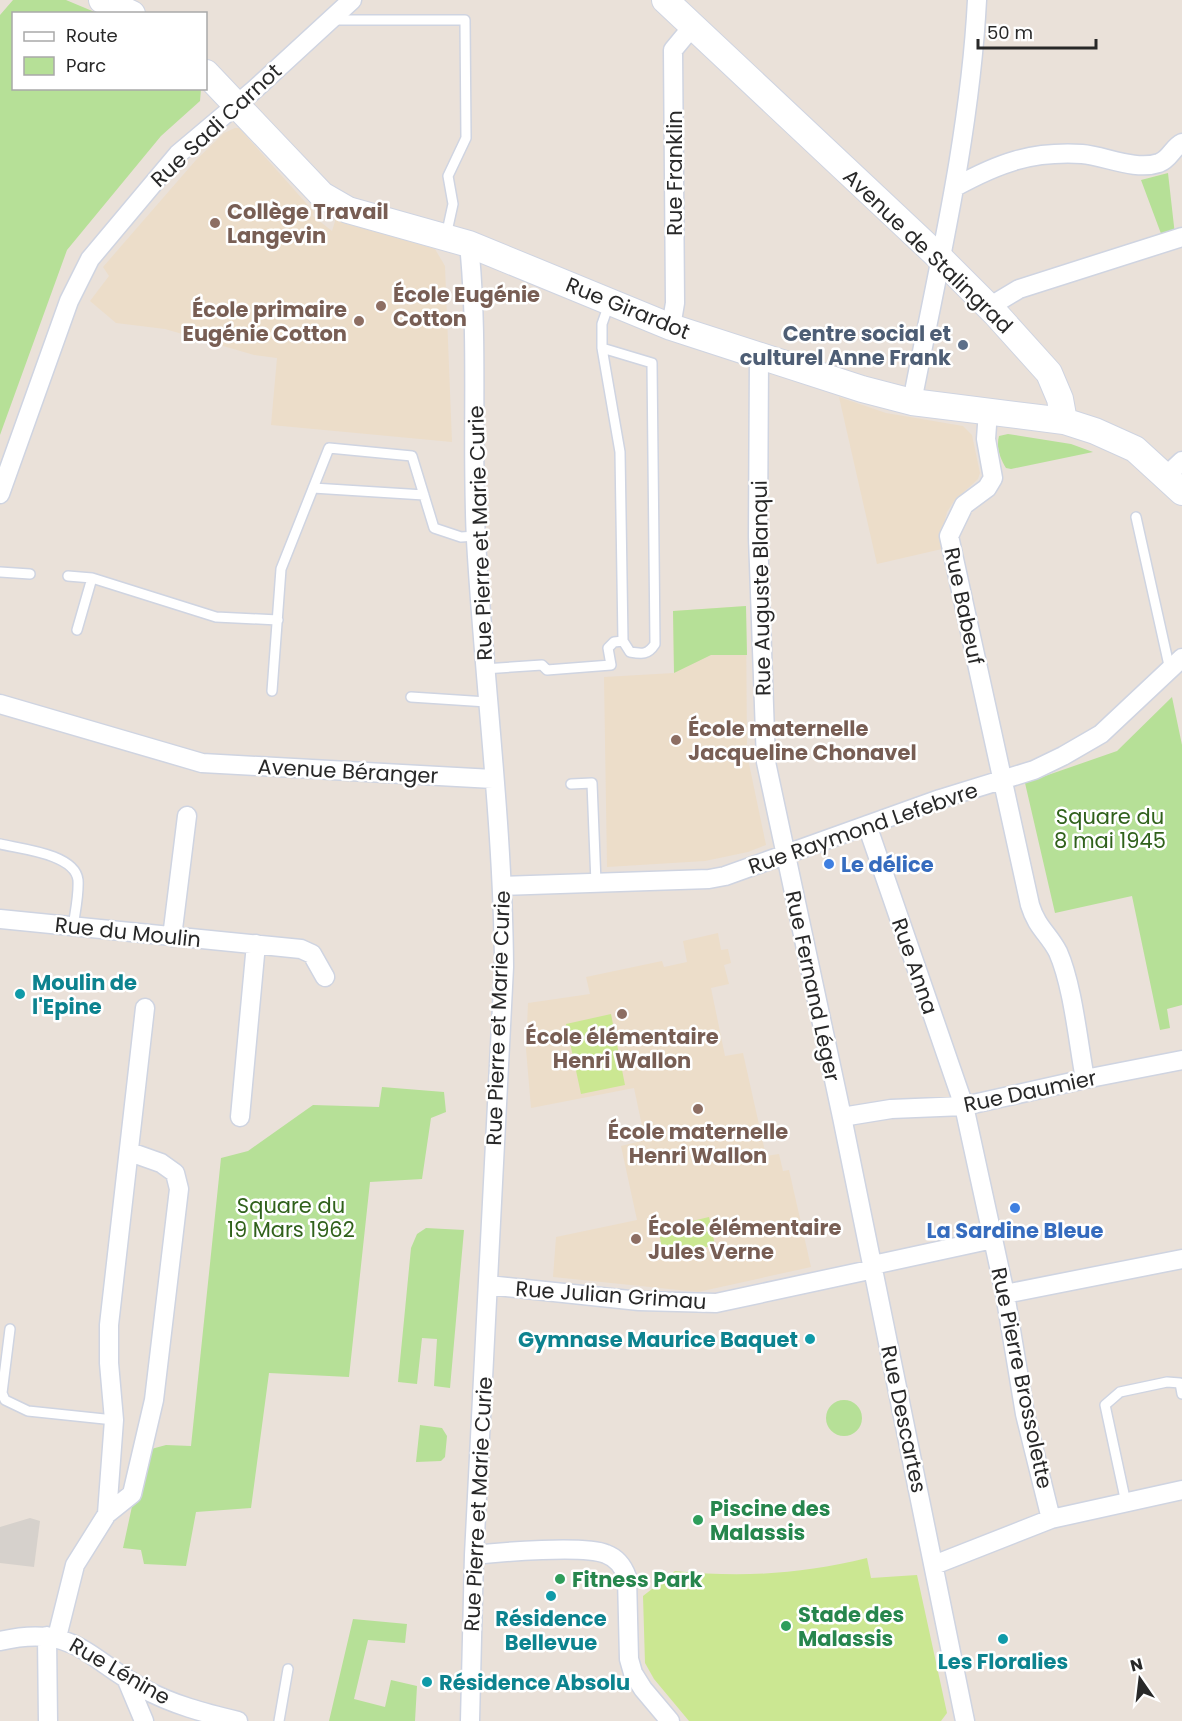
<svg xmlns="http://www.w3.org/2000/svg" width="1182" height="1721" viewBox="0 0 1182 1721" font-family="Poppins,sans-serif">
<style>
.education{fill:#ecddc9}
.green{fill:#b6e097}
.pitch{fill:#cbe792}
.plaza{fill:#d6d1cc}
.lines{fill:none;stroke-linecap:round;stroke-linejoin:round}
.lane-casing{stroke:#cfd4e1;stroke-width:12}
.street-casing{stroke:#cfd4e1;stroke-width:21}
.secondary-casing{stroke:#cfd4e1;stroke-width:28}
.lane{stroke:#fff;stroke-width:9}
.street{stroke:#fff;stroke-width:18}
.secondary{stroke:#fff;stroke-width:26}
.education-dot{fill:#8d6e63;stroke:#fff;stroke-width:2}
.service-dot{fill:#5c6f8a;stroke:#fff;stroke-width:2}
.shop-dot{fill:#3f7fe0;stroke:#fff;stroke-width:2}
.culture-dot{fill:#0f9aa8;stroke:#fff;stroke-width:2}
.leisure-dot{fill:#2e9e5b;stroke:#fff;stroke-width:2}
.labels{text-anchor:middle;dominant-baseline:central;stroke-width:5;stroke-linejoin:round;paint-order:stroke}
.street-label{font-size:21px;fill:#282828;stroke:#fff}
.education-label{font-size:21px;font-weight:bold;fill:#785e54;stroke:#fff;text-anchor:start}
.service-label{font-size:21px;font-weight:bold;fill:#4e5e75;stroke:#fff;text-anchor:end}
.park-label{font-size:21px;fill:#30611b;stroke:#fff}
.shop-label{font-size:21px;font-weight:bold;fill:#366cbe;stroke:#fff;text-anchor:start}
.culture-label{font-size:21px;font-weight:bold;fill:#0d838f;stroke:#fff;text-anchor:start}
.leisure-label{font-size:21px;font-weight:bold;fill:#27864d;stroke:#fff;text-anchor:start}
</style>
<rect width="100%" height="100%" fill="#eae1d9"/>
<path class="education" d="M235 128H239L314 212 313 216 332 231 336 218 435 249 445 266 452 442 271 425 277 358 254 355 165 329 116 323 90 301 109 276 103 267 196 160 224 133Z
M839 397 886 413 963 426 972 435 980 473 978 479 954 501 947 512 941 535 942 549 877 564Z
M746 606 747 754 766 845 748 852 705 861 607 867 604 677 674 673 673 611Z
M718 933 721 950 728 949 731 963 724 965 729 984 711 988 725 1056 743 1053 766 1156 779 1154 783 1171 789 1170 811 1267 698 1292 553 1277 556 1237 637 1220 621 1146 645 1140 634 1088 531 1108 526 1049 528 1003 590 994 586 977 662 961 664 967 687 962 683 941Z"/>
<path class="green" d="M13 0H66L97 13 14 14V88L201 89 200 101 161 136 67 250 0 435V15Z
M1168 173 1175 235 1163 239 1141 180Z
M1008 434 1071 444 1093 452 1011 469 1006 468C1000 458 996 447 999 436Z
M746 606 747 655H711L674 673 673 611Z
M1172 697 1182 745V1005L1167 1009 1170 1028 1160 1030 1132 896 1055 913 1025 783 1117 751Z
M382 1087 444 1092 446 1112 431 1118 422 1179 370 1182 349 1377 269 1373 251 1508 196 1512 186 1566 144 1564 141 1550 123 1548 144 1451 166 1445 191 1446 221 1158 248 1151 313 1105 379 1107Z
M426 1228 464 1230 450 1388 434 1386 437 1339 422 1338 417 1384 398 1382 411 1248 417 1234Z
M826 1418a18 18 0 1 1 36 0a18 18 0 1 1-36 0Z
M420 1425 442 1428 447 1436 445 1457 441 1461 416 1462Z
M353 1619 407 1624 405 1643 368 1640 354 1699 385 1707 391 1680 417 1686 415 1721H329Z"/>
<path class="pitch" d="M611 1014 625 1085 581 1094 566 1024Z
M709 1217 715 1245 664 1256 658 1229Z
M867 1558 871 1578 917 1575 947 1713 941 1721H689L654 1679 645 1663 643 1596 675 1571C743 1578 800 1574 867 1558Z"/>
<path class="plaza" d="M30 1518 40 1521 34 1567 0 1563V1527Z"/>
<g class="lines">
<defs>
<path id="lane" d="M334 20H465L466 138 448 176 453 204 446 236
M602 348 620 452 623 641
M313 488 424 495
M1136 517 1170 670
M0 572 30 574
M68 576 92 578 216 617 278 620
M77 630 92 578
M484 669 542 665 547 670 611 665 608 648 614 642 623 641 630 652C642 654 648 655 655 644L652 363 602 348V324L609 304
M272 691 281 569 329 448 412 456 434 528 461 537 476 536
M411 697 487 702
M571 784 592 783 596 883
M0 844C21 849 75 854 78 880 79 895 75 912 73 927
M10 1329 2 1393 5 1400 28 1411 114 1420
M1126 1503 1105 1405 1120 1392 1167 1382 1180 1383 1182 1394
M279 1721 288 1669"/>
<path id="street" d="M955 187C999 163 1031 151 1082 154 1105 156 1135 171 1159 163 1170 159 1173 147 1182 143
M469 244C479 343 471 442 476 540 484 682 503 824 504 967L474 1555 470 1721
M989 307 1019 289 1182 237
M671 327 675 303 673 50 692 27
M759 356 758 537 766 762 842 1117 965 1721
M912 402C938 268 970 136 977 0
M988 411 986 439 993 478 987 488 964 505 949 536 1030 905C1037 928 1049 934 1058 952 1073 986 1078 1042 1085 1079
M1166 476 1182 461
M0 494 69 301 90 259 178 154 254 90 352 0
M0 704 202 763 493 779
M867 825 964 1106 1005 1294 1025 1414 1051 1519
M503 886 709 879 725 876 940 799 1034 770 1063 756 1101 734 1182 658
M0 919 301 949 312 954 325 977
M172 937 187 816
M240 1117 256 944
M842 1117 891 1109 964 1106 1085 1079 1182 1060
M873 1265 993 1239
M488 1285 639 1301 716 1303 874 1269
M1005 1294 1182 1259
M107 1514 132 1494 154 1400 179 1189 175 1173 161 1163 130 1152
M474 1555C501 1552 584 1545 606 1554 617 1558 623 1566 627 1577L629 1659 633 1673 643 1689 670 1721
M934 1565 1051 1519 1182 1490
M47 1636 48 1721
M57 1637 75 1565 107 1514 114 1420 109 1363V1325L145 1008
M0 1641C73 1624 86 1657 142 1688 173 1705 205 1713 238 1721
M126 1678 144 1721"/>
<path id="secondary" d="M102 0 132 14
M665 0 942 260 995 313 1049 373 1060 399 1064 421
M206 73 322 195 348 210 469 244 671 327 862 389 912 402 1064 421 1095 431 1135 449 1182 492"/>
</defs>
<use href="#lane" class="lane-casing"/>
<use href="#street" class="street-casing"/>
<use href="#secondary" class="secondary-casing"/>
<use href="#lane" class="lane"/>
<use href="#street" class="street"/>
<use href="#secondary" class="secondary"/>
</g>
<g class="education-dot">
<circle cx="215" cy="223" r="6"/>
<circle cx="381" cy="306" r="6"/>
<circle cx="359" cy="321" r="6"/>
<circle cx="676" cy="740" r="6"/>
<circle cx="622" cy="1014" r="6"/>
<circle cx="698" cy="1109" r="6"/>
<circle cx="636" cy="1239" r="6"/>
</g>
<circle class="service-dot" cx="963" cy="345" r="6"/>
<g class="shop-dot">
<circle cx="829" cy="864" r="6"/>
<circle cx="1015" cy="1208" r="6"/>
</g>
<g class="culture-dot">
<circle cx="20" cy="994" r="6"/>
<circle cx="810" cy="1339" r="6"/>
<circle cx="551" cy="1596" r="6"/>
<circle cx="1003" cy="1639" r="6"/>
<circle cx="427" cy="1682" r="6"/>
</g>
<g class="leisure-dot">
<circle cx="698" cy="1520" r="6"/>
<circle cx="560" cy="1579" r="6"/>
<circle cx="786" cy="1626" r="6"/>
</g>
<g class="labels">
<g class="street-label">
<text transform="translate(216 125) rotate(-43)">Rue Sadi Carnot</text>
<text transform="translate(674 173) rotate(-90)">Rue Franklin</text>
<text transform="translate(928 251) rotate(44)">Avenue de Stalingrad</text>
<text transform="translate(628 308) rotate(22)">Rue Girardot</text>
<text transform="translate(480 533) rotate(-92)">Rue Pierre et Marie Curie</text>
<text transform="translate(761 588) rotate(-91)">Rue Auguste Blanqui</text>
<text transform="translate(964 606) rotate(78)">Rue Babeuf</text>
<text transform="translate(348 771) rotate(3)">Avenue Béranger</text>
<text transform="translate(863 828) rotate(-19)">Rue Raymond Lefebvre</text>
<text transform="translate(128 932) rotate(6)">Rue du Moulin</text>
<text transform="translate(915 966) rotate(71)">Rue Anna</text>
<text transform="translate(813 986) rotate(78)">Rue Fernand Léger</text>
<text transform="translate(498 1018) rotate(-88)">Rue Pierre et Marie Curie</text>
<text transform="translate(1030 1091) rotate(-12)">Rue Daumier</text>
<text transform="translate(611 1295) rotate(4)">Rue Julian Grimau</text>
<text transform="translate(1022 1378) rotate(78)">Rue Pierre Brossolette</text>
<text transform="translate(904 1419) rotate(78)">Rue Descartes</text>
<text transform="translate(478 1504) rotate(-87)">Rue Pierre et Marie Curie</text>
<text transform="translate(120 1671) rotate(30)">Rue Lénine</text>
</g>
<g class="education-label">
<text x="227" y="211">Collège Travail<tspan x="227" dy="24">Langevin</tspan></text>
<text x="393" y="294">École Eugénie<tspan x="393" dy="24">Cotton</tspan></text>
<text x="347" y="309" text-anchor="end">École primaire<tspan x="347" dy="24">Eugénie Cotton</tspan></text>
<text x="688" y="728">École maternelle<tspan x="688" dy="24">Jacqueline Chonavel</tspan></text>
<text x="622" y="1036" text-anchor="middle">École élémentaire<tspan x="622" dy="24">Henri Wallon</tspan></text>
<text x="698" y="1131" text-anchor="middle">École maternelle<tspan x="698" dy="24">Henri Wallon</tspan></text>
<text x="648" y="1227">École élémentaire<tspan x="648" dy="24">Jules Verne</tspan></text>
</g>
<g class="service-label">
<text x="951" y="333">Centre social et<tspan x="951" dy="24">culturel Anne Frank</tspan></text>
</g>
<g class="park-label">
<text x="1110" y="816">Square du<tspan x="1110" dy="24">8 mai 1945</tspan></text>
<text x="291" y="1205">Square du<tspan x="291" dy="24">19 Mars 1962</tspan></text>
</g>
<g class="shop-label">
<text x="841" y="864">Le délice</text>
<text x="1015" y="1230" text-anchor="middle">La Sardine Bleue</text>
</g>
<g class="culture-label">
<text x="32" y="982">Moulin de<tspan x="32" dy="24">l'Epine</tspan></text>
<text x="798" y="1339" text-anchor="end">Gymnase Maurice Baquet</text>
<text x="551" y="1618" text-anchor="middle">Résidence<tspan x="551" dy="24">Bellevue</tspan></text>
<text x="1003" y="1661" text-anchor="middle">Les Floralies</text>
<text x="439" y="1682">Résidence Absolu</text>
</g>
<g class="leisure-label">
<text x="710" y="1508">Piscine des<tspan x="710" dy="24">Malassis</tspan></text>
<text x="572" y="1579">Fitness Park</text>
<text x="798" y="1614">Stade des<tspan x="798" dy="24">Malassis</tspan></text>
</g>
</g>
<rect x="12" y="12" width="195" height="78" fill="#ffffff" stroke="#a9a9a9" stroke-width="1.5"/>
<rect x="24" y="32" width="30" height="9" fill="#ffffff" stroke="#a9a9a9" stroke-width="1.5"/>
<text x="66" y="42" font-size="18" fill="#282828">Route</text>
<rect x="24" y="57" width="30" height="18" fill="#b6e097" stroke="#a9a9a9" stroke-width="1.5"/>
<text x="66" y="72" font-size="18" fill="#282828">Parc</text>
<g transform="translate(1140 1679) rotate(346)" stroke="#ffffff" stroke-width="4.5" paint-order="stroke">
<path d="M0-4.5L10 22L0 15L-10 22Z" fill="#282828"/>
<text y="-9" font-size="16" font-weight="bold" text-anchor="middle" fill="#282828">N</text>
</g>
<path d="M978 39v9h118v-9" fill="none" stroke="#282828" stroke-width="3"/>
<text x="987" y="39" font-size="18" fill="#282828" stroke="#ffffff" stroke-width="4.5" paint-order="stroke">50 m</text>
</svg>
